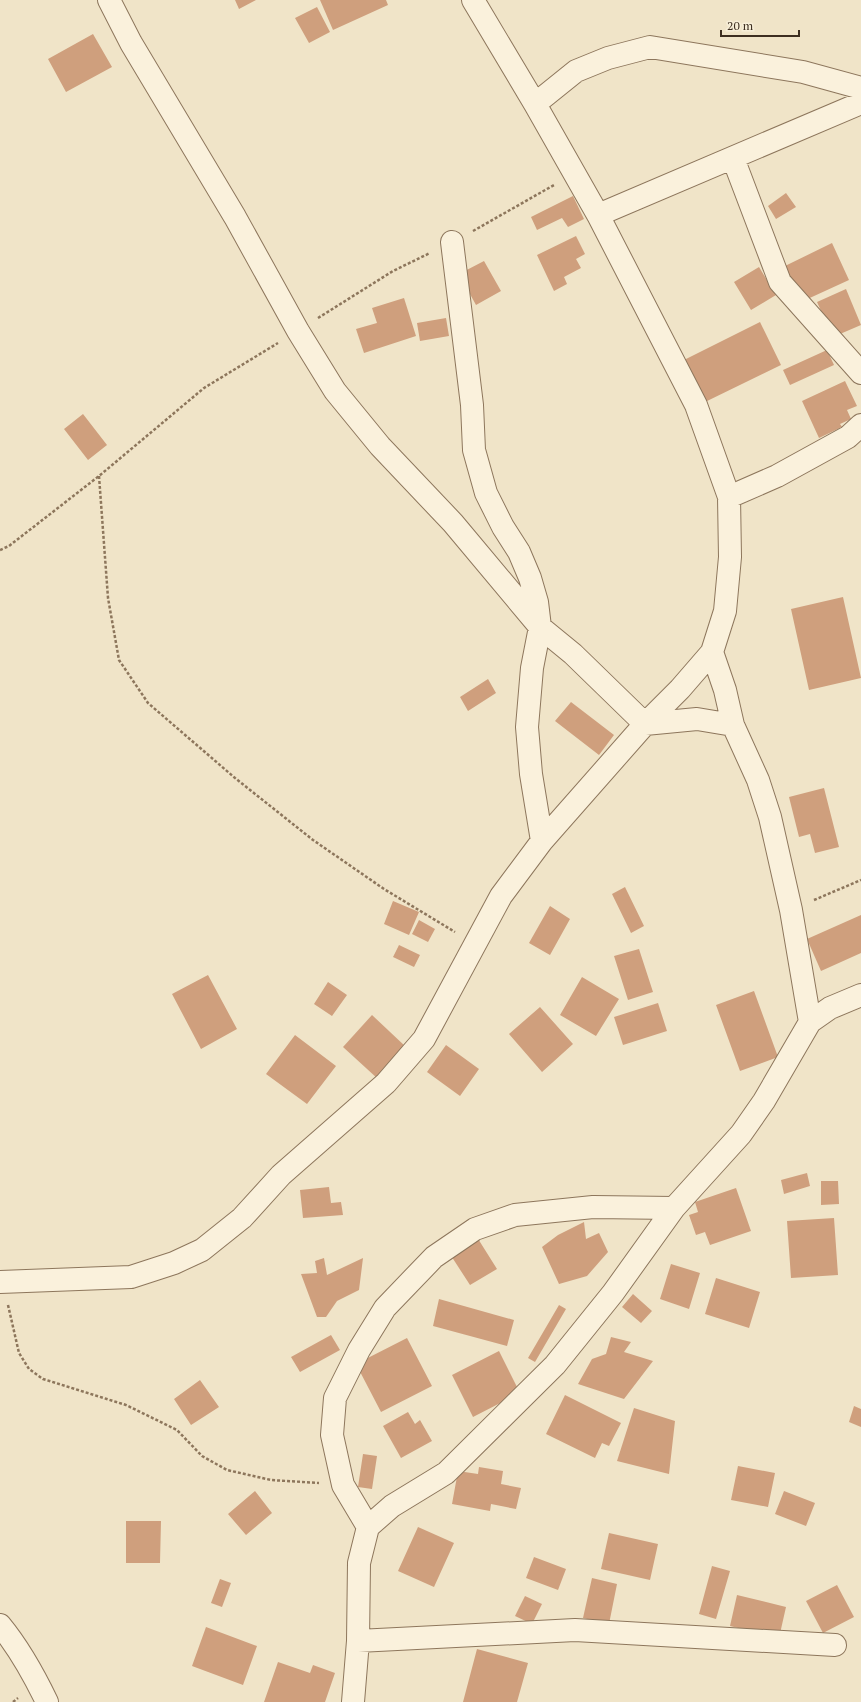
<svg xmlns="http://www.w3.org/2000/svg" width="861" height="1702" viewBox="0 0 861 1702" font-family="'PT Serif',serif">
<style>
.building{fill:#cf9f7d}
.lines{fill:none;stroke-linecap:round;stroke-linejoin:round}
.minor-casing{stroke:#8d765c;stroke-width:24}
.path{stroke:#8d765c;stroke-width:2.5;stroke-dasharray:3 2;stroke-linecap:butt}
.minor{stroke:#faf1dc;stroke-width:22}
</style>
<rect width="100%" height="100%" fill="#f0e4c8"/>
<path class="building" d="M235 0H256L239 9Z
M320 0H386L388 5 333 30Z
M317 7 330 32 309 43 295 18Z
M93 34 112 67 66 92 48 59Z
M786 193 796 207 776 219 768 206Z
M573 196 584 219 568 227 562 218 537 230 531 217Z
M576 236 585 254 576 259 581 268 564 277 567 284 554 291 537 255Z
M832 243 849 280 801 302 785 266Z
M484 261 501 291 476 305 459 274Z
M759 267 776 295 751 310 734 282Z
M846 289 861 325 833 337 817 302Z
M404 298 416 336 364 353 356 329 377 323 372 308Z
M446 318 449 336 420 341 417 323Z
M760 322 781 365 703 403 682 361Z
M827 350 834 365 790 385 783 370Z
M845 381 857 406 847 410 851 419 840 424 842 427 819 438 802 401Z
M83 414 107 445 88 460 64 429Z
M843 597 861 678 809 690 791 609Z
M488 679 496 693 468 711 460 697Z
M571 702 614 735 599 755 555 721Z
M824 788 839 847 815 853 810 834 799 837 789 797Z
M625 887 644 926 631 933 612 894Z
M393 901 419 912 409 935 384 924Z
M550 906 570 919 550 955 529 943Z
M861 915V953L821 971 807 939Z
M419 920 435 929 428 942 412 934Z
M399 945 420 955 414 967 393 957Z
M639 949 653 992 628 1000 614 956Z
M208 975 237 1029 201 1049 172 994Z
M582 977 619 999 596 1036 560 1015Z
M328 982 347 995 332 1016 314 1004Z
M754 991 778 1057 740 1071 716 1005Z
M658 1003 667 1031 623 1045 614 1017Z
M540 1007 573 1044 542 1072 509 1034Z
M372 1015 406 1047 378 1079 343 1047Z
M295 1035 336 1066 307 1104 266 1074Z
M446 1045 479 1069 460 1096 427 1072Z
M807 1173 810 1186 784 1194 781 1180Z
M821 1181H838L839 1204 821 1205Z
M329 1187 331 1203 341 1202 343 1215 303 1218 300 1190Z
M736 1188 751 1231 710 1245 705 1232 696 1235 689 1215 698 1212 695 1202Z
M834 1218 838 1275 791 1278 787 1221Z
M584 1222 586 1239 599 1233 608 1252 587 1276 559 1284 542 1247 558 1235Z
M475 1234 497 1269 470 1285 448 1251Z
M324 1258 327 1275 363 1258 359 1290 337 1301 326 1317H317L301 1274 317 1273 315 1261Z
M671 1264 700 1273 689 1309 660 1299Z
M716 1278 760 1292 749 1328 705 1314Z
M633 1294 652 1311 641 1323 622 1307Z
M439 1299 514 1320 507 1346 433 1326Z
M559 1305 566 1309 535 1362 528 1358Z
M331 1335 340 1350 300 1372 291 1357Z
M611 1337 631 1342 624 1352 653 1361 624 1399 578 1384 592 1359 606 1354Z
M407 1338 432 1386 381 1412 356 1364Z
M499 1351 520 1393 473 1417 452 1375Z
M200 1380 219 1407 191 1425 174 1399Z
M565 1395 621 1423 609 1446 602 1443 595 1458 546 1434Z
M854 1406 861 1409V1427L849 1422Z
M634 1408 675 1421 669 1474 617 1461Z
M408 1412 415 1424 420 1420 432 1441 401 1458 383 1426Z
M363 1454 377 1456 372 1489 358 1487Z
M738 1466 775 1473 768 1507 731 1500Z
M479 1467 503 1471 501 1484 521 1488 516 1509 491 1504 490 1511 452 1504 458 1471 478 1474Z
M255 1491 272 1513 246 1535 228 1514Z
M784 1491 815 1503 806 1526 775 1514Z
M126 1521H161L160 1563H126Z
M418 1527 454 1543 434 1587 398 1571Z
M609 1533 658 1544 650 1580 601 1569Z
M534 1557 566 1569 558 1590 526 1578Z
M712 1566 730 1571 716 1619 699 1614Z
M592 1578 617 1584 609 1624 583 1618Z
M220 1579 231 1583 222 1607 211 1603Z
M837 1585 854 1617 823 1633 806 1601Z
M737 1595 786 1607 779 1638 730 1626Z
M525 1596 542 1604 532 1624 515 1616Z
M206 1627 257 1646 243 1685 192 1666Z
M477 1649 528 1663 517 1702H463Z
M278 1662 310 1673 313 1665 335 1673 325 1702H264Z"/>
<g class="lines">
<defs>
<path id="minor" d="M109 0 131 43 235 217 298 331 335 391 380 446 453 523 540 627 573 654 645 724 697 719 733 725
M535 104 576 71 608 58 650 47 803 72 861 88
M733 158 780 282 861 373
M598 215 861 103
M452 242 472 405 474 450 486 493 503 527 519 552 530 578 537 602 540 627 532 668 527 727 531 774 542 841
M729 497 777 476 848 437 861 425
M712 652 725 690 733 725 758 780 770 817 791 910 810 1022
M0 1282 131 1277 174 1263 202 1250 242 1218 281 1175 386 1083 424 1039 501 896 542 841 645 724 680 689 712 652 725 611 730 557 729 497 696 405 598 215 535 104 473 0
M368 1527 343 1485 332 1435 335 1398 359 1350 385 1308 434 1257 475 1229 515 1215 593 1207 674 1208
M0 1625C19 1648 34 1675 47 1702
M358 1641 575 1630 835 1645
M353 1702 358 1641 359 1563 368 1527 392 1506 446 1473 555 1365 613 1293 674 1208 741 1134 764 1101 810 1022 830 1008 861 995"/>
</defs>
<use href="#minor" class="minor-casing"/>
<path class="path" d="M473 231 554 185
M318 318 393 271 430 253
M99 476 108 598 119 660 148 703 235 778 313 840 384 889 455 932
M0 550 9 546 99 476 204 388 278 343
M814 900 861 880
M8 1305 19 1353 29 1369 43 1379 126 1405 177 1430 202 1456 227 1470 271 1480 319 1483
M13 1702 18 1698"/>
<use href="#minor" class="minor"/>
</g>
<path d="M721 30v6h78v-6" fill="none" stroke="#3d2e20" stroke-width="2"/>
<text x="727" y="30" font-size="12" fill="#3d2e20" stroke="#f7eed8" stroke-width="3" paint-order="stroke">20 m</text>
</svg>
